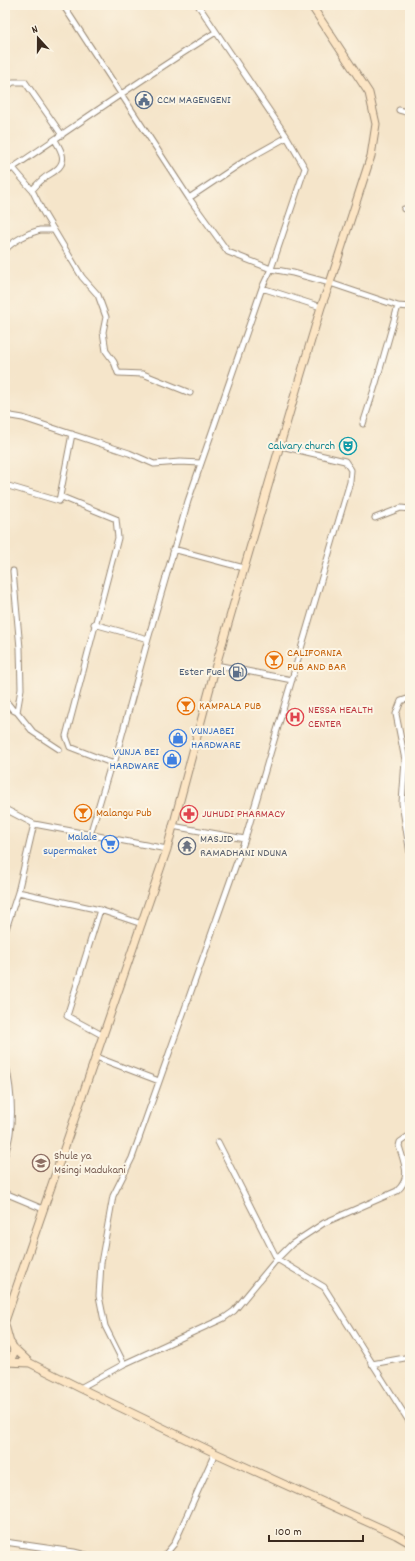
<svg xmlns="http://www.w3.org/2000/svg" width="415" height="1561" viewBox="0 0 415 1561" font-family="Dekko,sans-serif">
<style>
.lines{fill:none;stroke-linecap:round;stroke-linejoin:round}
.street-casing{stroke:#988874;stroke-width:7}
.secondary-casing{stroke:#988874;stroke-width:9}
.street{stroke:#fff;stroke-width:5}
.secondary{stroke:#fce5c4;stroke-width:7}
.labels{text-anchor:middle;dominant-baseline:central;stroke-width:4;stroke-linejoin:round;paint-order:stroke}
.service-label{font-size:12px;fill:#4e5e75;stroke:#fcf5e5;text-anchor:start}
.culture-label{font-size:12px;fill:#0d838f;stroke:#fcf5e5;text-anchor:end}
.food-label{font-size:12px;fill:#c56008;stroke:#fcf5e5;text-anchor:start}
.health-label{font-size:12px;fill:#be3a42;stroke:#fcf5e5;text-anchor:start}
.shop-label{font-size:12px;fill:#366cbe;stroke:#fcf5e5;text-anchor:end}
.worship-label{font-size:12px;fill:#5b616d;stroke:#fcf5e5;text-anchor:start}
.education-label{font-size:12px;fill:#785e54;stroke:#fcf5e5;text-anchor:start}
</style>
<rect width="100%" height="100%" fill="#fcf5e5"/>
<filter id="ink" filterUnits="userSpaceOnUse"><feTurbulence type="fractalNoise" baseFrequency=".025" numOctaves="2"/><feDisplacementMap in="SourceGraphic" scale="8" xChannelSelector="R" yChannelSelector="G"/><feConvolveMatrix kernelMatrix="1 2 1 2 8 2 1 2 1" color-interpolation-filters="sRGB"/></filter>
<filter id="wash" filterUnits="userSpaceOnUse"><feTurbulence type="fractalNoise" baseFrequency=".012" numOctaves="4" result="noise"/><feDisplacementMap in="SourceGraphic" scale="16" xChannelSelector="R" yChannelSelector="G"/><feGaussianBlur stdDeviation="0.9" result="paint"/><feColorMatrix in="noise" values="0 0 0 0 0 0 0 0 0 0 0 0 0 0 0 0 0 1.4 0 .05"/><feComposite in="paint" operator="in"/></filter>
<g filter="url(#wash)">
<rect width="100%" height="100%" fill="#f5e5ca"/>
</g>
<g filter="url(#ink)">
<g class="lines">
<defs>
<path id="street" d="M63 5 189 198 228 252 271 269 293 273 330 283 398 306 410 307
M5 88 13 82H25L62 135
M399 110 410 113
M13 168 32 190 43 212 82 277 98 295 106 317 103 332 106 351 114 362 118 373 143 374 190 393
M5 173C75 126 144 77 216 32
M32 190C35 187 39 182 43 179 47 175 52 174 56 170 68 161 61 150 55 140
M189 198 246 160 287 137
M404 209 410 211
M5 250C13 241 28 233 40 230 44 230 49 230 54 230
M262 288 321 307
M5 415 23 418 68 433 129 453 154 464 180 462 201 463
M363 424 376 383 398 306
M5 485 59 501 72 434
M59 501 62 497 116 519 118 538 66 736 70 747 114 764
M375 518 401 508 410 509
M173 549 244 568
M13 571 20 648 21 689 17 712
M94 624 148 639
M216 665 292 680
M410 698 401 701 396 714 405 760 402 803 410 854
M5 700 13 710 17 712 33 732 59 749
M5 809 34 824
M172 826 245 839
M90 835 109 771 114 764 148 639 188 501 262 288 271 269 305 168 287 137 198 5
M100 910 67 1016 102 1035
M142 924 100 910 18 892 34 824 167 849
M5 932 18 892
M96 1057 159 1081
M5 1061C12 1091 15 1125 5 1154
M218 1142 277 1259 324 1287 410 1423
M5 1193 43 1209
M124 1364 105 1326 99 1296 101 1263 113 1196 132 1158 245 839 350 482 351 470 345 461 281 446
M372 1364 410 1357
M80 1388 124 1364 224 1318 234 1311 277 1259 292 1244 324 1223 397 1191C412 1178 404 1163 399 1146L400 1142 410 1135
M5 1542 74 1552 90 1556
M164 1556 174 1544 215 1453
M408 1556 410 1551"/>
<path id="secondary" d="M5 1321 167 849 216 665 292 404 321 307 330 283 371 156 376 124 369 93 311 5
M5 1325 10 1343
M5 1340C14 1343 16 1351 11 1359L5 1362
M13 1347 30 1363 80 1388 215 1453 396 1535 410 1543
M6 1362 30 1363"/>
</defs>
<use href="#street" class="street-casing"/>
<use href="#secondary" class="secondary-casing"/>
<use href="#street" class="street"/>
<use href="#secondary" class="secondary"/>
</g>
</g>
<defs>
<symbol id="civic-ring" viewBox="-11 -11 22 22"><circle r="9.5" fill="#fcf5e5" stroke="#5c6f8a" stroke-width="1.5"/><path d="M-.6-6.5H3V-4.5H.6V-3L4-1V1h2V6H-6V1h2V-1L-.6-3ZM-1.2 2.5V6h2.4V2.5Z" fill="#5c6f8a"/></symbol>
<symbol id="theatre-ring" viewBox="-11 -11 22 22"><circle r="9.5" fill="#fcf5e5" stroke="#0f9aa8" stroke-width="1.5"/><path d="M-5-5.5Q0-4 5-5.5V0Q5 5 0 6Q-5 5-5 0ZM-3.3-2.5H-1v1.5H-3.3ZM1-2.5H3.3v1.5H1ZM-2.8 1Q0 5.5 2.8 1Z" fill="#0f9aa8"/></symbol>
<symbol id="bar-ring" viewBox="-11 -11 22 22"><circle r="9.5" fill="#fcf5e5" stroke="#e8710a" stroke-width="1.5"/><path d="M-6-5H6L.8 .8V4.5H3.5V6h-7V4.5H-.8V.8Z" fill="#e8710a"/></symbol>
<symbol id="fuel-ring" viewBox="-11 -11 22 22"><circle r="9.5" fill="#fcf5e5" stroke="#5c6f8a" stroke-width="1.5"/><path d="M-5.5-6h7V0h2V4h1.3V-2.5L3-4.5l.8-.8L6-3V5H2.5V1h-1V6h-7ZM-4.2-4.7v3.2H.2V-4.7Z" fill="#5c6f8a"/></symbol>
<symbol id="hospital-ring" viewBox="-11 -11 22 22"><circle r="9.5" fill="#fcf5e5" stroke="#e0444e" stroke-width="1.5"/><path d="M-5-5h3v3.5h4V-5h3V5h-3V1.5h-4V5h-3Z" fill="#e0444e"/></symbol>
<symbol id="shop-ring" viewBox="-11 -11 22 22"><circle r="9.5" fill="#fcf5e5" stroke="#3f7fe0" stroke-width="1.5"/><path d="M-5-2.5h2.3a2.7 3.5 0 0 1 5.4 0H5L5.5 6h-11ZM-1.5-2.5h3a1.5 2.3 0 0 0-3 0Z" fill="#3f7fe0"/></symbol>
<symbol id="pharmacy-ring" viewBox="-11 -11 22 22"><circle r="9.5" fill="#fcf5e5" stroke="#e0444e" stroke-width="1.5"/><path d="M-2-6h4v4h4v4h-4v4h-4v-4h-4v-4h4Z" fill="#e0444e"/></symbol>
<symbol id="supermarket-ring" viewBox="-11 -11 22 22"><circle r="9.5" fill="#fcf5e5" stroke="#3f7fe0" stroke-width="1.5"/><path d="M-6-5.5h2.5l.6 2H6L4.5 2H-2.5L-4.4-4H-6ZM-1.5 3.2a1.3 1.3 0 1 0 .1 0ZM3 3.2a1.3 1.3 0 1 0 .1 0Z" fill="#3f7fe0"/></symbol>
<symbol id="temple-ring" viewBox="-11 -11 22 22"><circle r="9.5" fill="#fcf5e5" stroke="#6b7280" stroke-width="1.5"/><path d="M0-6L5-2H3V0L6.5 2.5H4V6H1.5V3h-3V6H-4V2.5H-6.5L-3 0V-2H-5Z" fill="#6b7280"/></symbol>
<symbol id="school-ring" viewBox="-11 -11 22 22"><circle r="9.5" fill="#fcf5e5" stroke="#8d6e63" stroke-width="1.5"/><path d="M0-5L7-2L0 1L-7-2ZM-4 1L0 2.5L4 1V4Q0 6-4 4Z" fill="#8d6e63"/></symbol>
</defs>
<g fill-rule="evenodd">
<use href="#civic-ring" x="134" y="90" width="20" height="20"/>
<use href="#theatre-ring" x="338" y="436" width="20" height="20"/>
<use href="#bar-ring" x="264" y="650" width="20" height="20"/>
<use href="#fuel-ring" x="228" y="662" width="20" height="20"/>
<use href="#bar-ring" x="176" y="696" width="20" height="20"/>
<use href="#hospital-ring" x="285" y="707" width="20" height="20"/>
<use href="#shop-ring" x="168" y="728" width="20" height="20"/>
<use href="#shop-ring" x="162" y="749" width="20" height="20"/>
<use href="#bar-ring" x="73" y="803" width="20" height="20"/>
<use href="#pharmacy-ring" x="179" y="804" width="20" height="20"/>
<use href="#supermarket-ring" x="100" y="834" width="20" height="20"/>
<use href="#temple-ring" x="177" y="836" width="20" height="20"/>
<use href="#school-ring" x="31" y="1153" width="20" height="20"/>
</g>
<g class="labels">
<g class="service-label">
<text x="157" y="100">CCM MAGENGENI</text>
<text x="225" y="672" text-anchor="end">Ester Fuel</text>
</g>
<g class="culture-label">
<text x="335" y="446">Calvary church</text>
</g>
<g class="food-label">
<text x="287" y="653">CALIFORNIA<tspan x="287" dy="14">PUB AND BAR</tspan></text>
<text x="199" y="706">KAMPALA PUB</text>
<text x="96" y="813">Malangu Pub</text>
</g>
<g class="health-label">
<text x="308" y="710">NESSA HEALTH<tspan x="308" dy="14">CENTER</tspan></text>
<text x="202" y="814">JUHUDI PHARMACY</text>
</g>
<g class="shop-label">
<text x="191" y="731" text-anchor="start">VUNJABEI<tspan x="191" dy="14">HARDWARE</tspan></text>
<text x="159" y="752">VUNJA BEI<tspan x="159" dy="14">HARDWARE</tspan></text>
<text x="97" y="837">Malale<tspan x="97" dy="14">supermaket</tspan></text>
</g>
<g class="worship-label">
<text x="200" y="839">MASJID<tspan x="200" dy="14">RAMADHANI NDUNA</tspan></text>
</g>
<g class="education-label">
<text x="54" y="1156">Shule ya<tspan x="54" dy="14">Msingi Madukani</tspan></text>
</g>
</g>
<rect width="415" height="1561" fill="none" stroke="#fcf5e5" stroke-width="20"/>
<g transform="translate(38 38) rotate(339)" stroke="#fcf5e5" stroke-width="3" paint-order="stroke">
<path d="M0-3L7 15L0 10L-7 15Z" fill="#3b2a1e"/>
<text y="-6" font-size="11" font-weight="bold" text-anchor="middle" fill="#3b2a1e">N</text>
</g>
<path d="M269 1535v6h94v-6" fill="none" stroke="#3b2a1e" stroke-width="2"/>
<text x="275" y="1535" font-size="12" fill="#3b2a1e" stroke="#fcf5e5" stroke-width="3" paint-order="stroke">100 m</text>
</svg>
